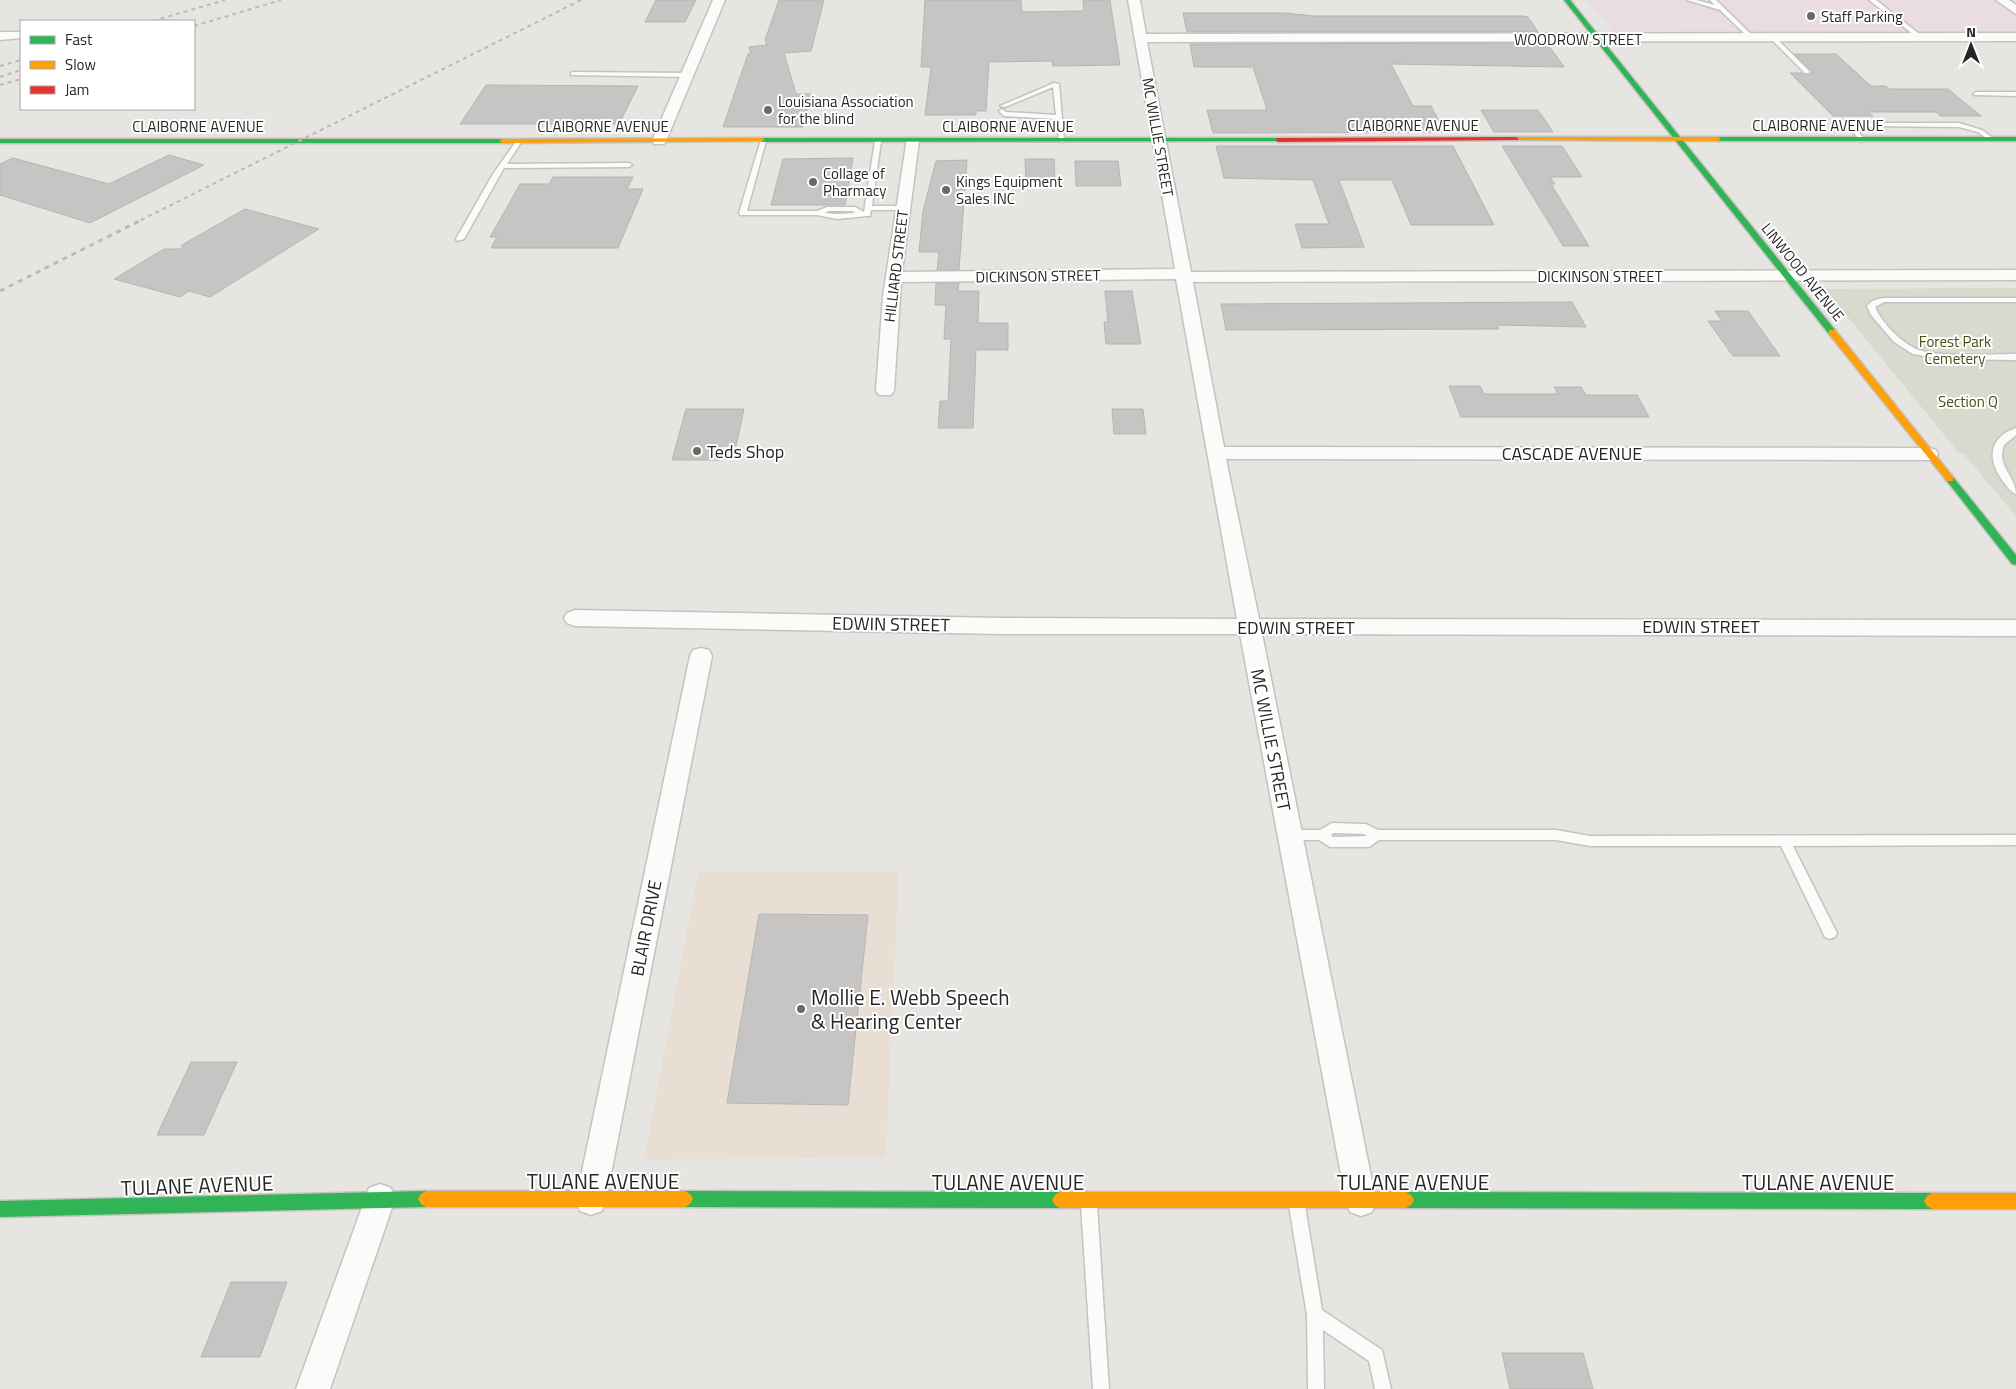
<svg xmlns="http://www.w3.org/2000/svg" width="2016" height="1389" viewBox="0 0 2016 1389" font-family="'Titillium Web',sans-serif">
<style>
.education{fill:#e9ded3}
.medical{fill:#e9dce2}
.green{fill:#d7dacc}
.building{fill:#c7c5c4;stroke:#b6b5b4}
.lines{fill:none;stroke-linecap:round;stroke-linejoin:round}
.lane-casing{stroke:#c4c3c0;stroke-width:3}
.street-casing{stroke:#c4c3c0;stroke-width:3}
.fast-casing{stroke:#c4c3c0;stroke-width:3}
.slow-casing{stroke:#c4c3c0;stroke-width:3}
.jam-casing{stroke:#c4c3c0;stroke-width:3}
.lane{fill:#fbfbfa;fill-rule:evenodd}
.street{fill:#fbfbfa;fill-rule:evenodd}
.fast{fill:#30b455;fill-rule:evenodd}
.slow{fill:#ff9f0a;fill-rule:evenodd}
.jam{fill:#e5322d;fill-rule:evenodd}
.rail-far1{stroke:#bbbab9;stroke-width:2;stroke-dasharray:4 4;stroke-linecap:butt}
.rail{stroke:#bbbab9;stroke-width:3;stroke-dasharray:5 5;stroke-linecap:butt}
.poi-dot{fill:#696966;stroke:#fff;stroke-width:2}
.labels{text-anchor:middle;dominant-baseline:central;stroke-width:4;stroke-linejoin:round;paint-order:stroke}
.far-poi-label{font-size:15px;fill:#262624;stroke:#fff;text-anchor:start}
.far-street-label{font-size:15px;fill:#262624;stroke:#fff}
.far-park-label{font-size:15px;fill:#415018;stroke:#fff}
.poi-label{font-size:18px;fill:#262624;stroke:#fff;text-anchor:start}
.street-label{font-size:18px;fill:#262624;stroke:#fff}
.near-poi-label{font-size:21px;fill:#262624;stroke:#fff;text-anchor:start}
.near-street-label{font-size:21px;fill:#262624;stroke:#fff}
</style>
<rect width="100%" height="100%" fill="#e6e5e1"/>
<path class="education" d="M698 872H899L886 1157 644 1160Z"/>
<path class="medical" d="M1586 0H2016V33L1617 34Z"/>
<path class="green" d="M2016 288V516L1963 453H1959L1825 289Z"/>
<path class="building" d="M656 0H696L685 22H645Z
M779 0H824L811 51 784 53 796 94H811L803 127H723L748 54H751L749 47 767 45 765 40Z
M925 0H1021L1022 12 1084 11 1083 0H1110L1120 65 1053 66 1052 61 989 62 986 111H976V115H925L931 67H921Z
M1183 13H1285L1314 16H1523L1528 17 1538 32H1187Z
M1547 43 1564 67 1391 64 1413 106H1431L1445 132 1213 133 1207 110H1267L1253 67H1194L1190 44Z
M1794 54H1836L1871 86H1886L1889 89H1948L1981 116H1940L1936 112H1868L1873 116H1833L1790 73H1814Z
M486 85 638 86 619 124H460Z
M1481 110H1538L1553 132H1494Z
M1216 146H1453L1494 225H1411L1392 180H1339L1364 247 1302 248 1295 224H1329L1313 180 1224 178Z
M1502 146H1562L1582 177H1550L1555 184H1551L1589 246H1563Z
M169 155 204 165 90 223 0 195V164L13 158 109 184Z
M853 158 845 205H771L783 159Z
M1025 159H1054L1055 181H1026Z
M967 160 959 270H937L939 252H919L923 211 936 161Z
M1075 161H1118L1121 186H1076Z
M553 177H633L627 189H643L618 248H491L497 237H490L520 184H549Z
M245 209 319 229 210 297 189 291 180 297 114 279 164 249H182V245Z
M936 283H959L958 291H979L978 323H1008V350H976L973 428H938L940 401H948L951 339H944L946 305H935Z
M1105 291H1132L1141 344H1106L1104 322H1108Z
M1572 302 1586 327 1497 325 1499 329 1226 330 1221 304Z
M1715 311H1748L1780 356H1733L1708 321H1722Z
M1449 386H1480L1484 394H1558L1554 387H1581L1586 395H1637L1649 417H1461Z
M686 409H744L736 446H721L719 460H672Z
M1112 409H1143L1146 434H1114Z
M759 914 868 915 848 1105 727 1103Z
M191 1062H237L204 1135H157Z
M231 1282H287L260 1357H201Z
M1502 1353H1583L1593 1389H1510Z"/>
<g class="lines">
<defs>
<path id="lane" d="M1687 0H1696L1715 5 1710 0H1716L1755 38 1750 39 1720 10Z
M1869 0H1876L1922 36V38H1918Z
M1771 37H1775L1809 71V73H1805L1771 39Z
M573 72 688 73 691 75 688 77 571 75V73Z
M1054 83 1059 84 1064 142 1059 141 1057 119 1004 116 999 111 1002 109 1006 112 1056 115 1053 87 1005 107 1000 106Z
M1976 92H2016V96L1974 95 1973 94Z
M1854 123H1959L1982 130 1994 139 1989 140 1978 132 1959 127 1858 126 1856 129 1865 140 1862 142 1850 129Z
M517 140 522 141 507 164 629 163 632 165 629 167 504 168 464 239 457 241 456 239 493 174Z
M761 140 766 141 747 211H817L827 207H855L864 212 875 141 878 139 881 141 872 206H903L907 208 903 210H871L870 216H867L837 219 817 215H740L739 213ZM828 211H853L855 213 837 214 825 213Z
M1884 298H2016V302H1884L1875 307C1882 323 1902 344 1919 350 1941 358 1991 354 2016 354V360L1942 359 1913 354 1894 342 1871 315 1867 306C1872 300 1877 299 1884 298Z
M2016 428V435L2004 445C1996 466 2016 476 2016 494 2010 492 2006 485 2002 480 1987 459 1989 437 2016 428Z
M1332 823 1366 824 1378 830H1556L1590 836 2016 835V845L1793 846 1837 933 1835 937 1830 939 1825 937 1781 846H1590L1556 840H1379L1369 847H1330L1319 840H1290L1286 839 1284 835 1286 831 1290 830H1320ZM1334 833 1364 834 1367 836 1333 837 1331 835Z
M1089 1197 1094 1200 1097 1205 1109 1389H1093L1081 1205 1084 1200Z
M1297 1198 1302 1201 1305 1206 1322 1310 1382 1350 1391 1389H1375L1369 1361 1323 1330 1324 1389H1308L1307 1315 1289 1206 1292 1201Z"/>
<path id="street" d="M713 0H725L666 141 664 144H654L652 141Z
M1128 0H1140L1146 34 2016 33V41L1147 42 1191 272 2016 270V280L1193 282 1224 447 1929 448 1936 450 1938 454 1936 458 1929 460 1226 459 1259 619 2016 620V636L1262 634 1376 1201 1372 1212 1361 1216 1350 1212 1346 1201 1240 634H1001L575 626 567 623 564 618 567 613 575 610 1001 618 1237 619 1176 279 901 282 894 391 891 395H879L876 391 883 296 907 138H917L919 141 902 272 1175 269Z
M1996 0H2009L2016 5V14Z
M0 32H21V38L0 40Z
M701 648 709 650 712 656 606 1200 602 1211 591 1215 580 1211 576 1200 690 656 693 650Z
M380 1184 391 1188 395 1199 330 1389H296L365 1199 369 1188Z"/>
<path id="fast" d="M1564 0H1570L1835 330V334H1829Z
M2016 137V141H1718L1715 139 1718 137Z
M1278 138 1280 139V141L762 142 759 140 762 138Z
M0 139H502L505 141 502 143H0Z
M1950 476 1953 477 2016 555V565L2012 564 1947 481 1945 479Z
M426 1191 431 1194 434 1199 431 1204 426 1207 0 1217V1201Z
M685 1191 1060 1192 1065 1195 1068 1200 1065 1205 1060 1208 685 1207 680 1204 677 1199 680 1194Z
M1406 1192 1932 1193 1937 1196 1940 1201 1937 1206 1932 1209 1406 1208 1401 1205 1398 1200 1401 1195Z"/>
<path id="slow" d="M1516 137H1718L1721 139 1718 141 1514 140 1513 139Z
M762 138 764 139V141L502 143 499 141 502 139Z
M1829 330H1835L1953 477V481H1947L1829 334Z
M426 1191H685L690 1194 693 1199 690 1204 685 1207H426L421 1204 418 1199 421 1194Z
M1060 1192H1406L1411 1195 1414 1200 1411 1205 1406 1208H1060L1055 1205 1052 1200 1055 1195Z
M1932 1193H2016V1209H1932L1927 1206 1924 1201 1927 1196Z"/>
<path id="jam" d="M1516 137 1519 139 1518 140 1278 142 1275 140 1278 138Z"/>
</defs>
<use href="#lane" class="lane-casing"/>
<use href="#street" class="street-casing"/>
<use href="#fast" class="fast-casing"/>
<use href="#slow" class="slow-casing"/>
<use href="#jam" class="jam-casing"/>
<use href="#lane" class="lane"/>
<use href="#street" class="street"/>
<use href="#fast" class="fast"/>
<use href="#slow" class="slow"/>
<use href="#jam" class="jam"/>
<path class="rail-far1" d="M153 21 225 0
M194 26 281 0
M0 66 21 60
M0 77 21 70
M0 85 21 79
M141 220 581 0"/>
<path class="rail" d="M0 291 143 219"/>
</g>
<g class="poi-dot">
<circle cx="1811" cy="16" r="5"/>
<circle cx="768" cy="110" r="5"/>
<circle cx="813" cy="182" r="5"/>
<circle cx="946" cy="190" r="5"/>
<circle cx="697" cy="451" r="5"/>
<circle cx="801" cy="1009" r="5"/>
</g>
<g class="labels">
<g class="far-poi-label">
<text x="1821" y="16">Staff Parking</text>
<text x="778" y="101">Louisiana Association<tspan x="778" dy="17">for the blind</tspan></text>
<text x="823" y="173">Collage of<tspan x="823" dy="17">Pharmacy</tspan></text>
<text x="956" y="181">Kings Equipment<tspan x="956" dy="17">Sales INC</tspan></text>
</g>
<g class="far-street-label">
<text x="1578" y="39">WOODROW STREET</text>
<text x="1413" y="125">CLAIBORNE AVENUE</text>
<text x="1818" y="125">CLAIBORNE AVENUE</text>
<text x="198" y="126">CLAIBORNE AVENUE</text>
<text x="603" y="126">CLAIBORNE AVENUE</text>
<text x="1008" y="126">CLAIBORNE AVENUE</text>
<text transform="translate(1158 137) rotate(80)">MC WILLIE STREET</text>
<text transform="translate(896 266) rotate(-83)">HILLIARD STREET</text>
<text transform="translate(1803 272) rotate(51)">LINWOOD AVENUE</text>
<text transform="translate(1038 276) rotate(-1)">DICKINSON STREET</text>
<text x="1600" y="276">DICKINSON STREET</text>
</g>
<g class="far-park-label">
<text x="1955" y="341">Forest Park<tspan x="1955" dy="17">Cemetery</tspan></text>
<text x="1968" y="401">Section Q</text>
</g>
<g class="poi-label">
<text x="707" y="451">Teds Shop</text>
</g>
<g class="street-label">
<text x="1572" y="453">CASCADE AVENUE</text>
<text transform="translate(891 624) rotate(1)">EDWIN STREET</text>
<text x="1701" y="626">EDWIN STREET</text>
<text x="1296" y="627">EDWIN STREET</text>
<text transform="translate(1271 740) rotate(79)">MC WILLIE STREET</text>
<text transform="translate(646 928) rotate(-79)">BLAIR DRIVE</text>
</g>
<g class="near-poi-label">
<text x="811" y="997">Mollie E. Webb Speech<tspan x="811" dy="24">&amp; Hearing Center</tspan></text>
</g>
<g class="near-street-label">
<text x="603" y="1181">TULANE AVENUE</text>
<text x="1008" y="1182">TULANE AVENUE</text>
<text x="1413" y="1182">TULANE AVENUE</text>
<text x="1818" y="1182">TULANE AVENUE</text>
<text transform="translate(197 1185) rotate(-2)">TULANE AVENUE</text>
</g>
</g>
<rect x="20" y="20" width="175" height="90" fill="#ffffff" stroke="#a8a8a7"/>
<rect x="30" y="36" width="25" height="8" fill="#30b455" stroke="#a8a8a7"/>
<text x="65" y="45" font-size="15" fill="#262624">Fast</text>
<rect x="30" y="61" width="25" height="8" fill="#ff9f0a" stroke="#a8a8a7"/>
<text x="65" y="70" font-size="15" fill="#262624">Slow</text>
<rect x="30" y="86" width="25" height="8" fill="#e5322d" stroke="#a8a8a7"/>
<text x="65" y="95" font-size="15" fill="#262624">Jam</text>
<g transform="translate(1971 45)" stroke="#ffffff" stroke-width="4" paint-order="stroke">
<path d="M0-4L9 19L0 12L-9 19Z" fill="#262624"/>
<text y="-8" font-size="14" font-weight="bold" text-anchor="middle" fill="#262624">N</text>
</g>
</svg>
